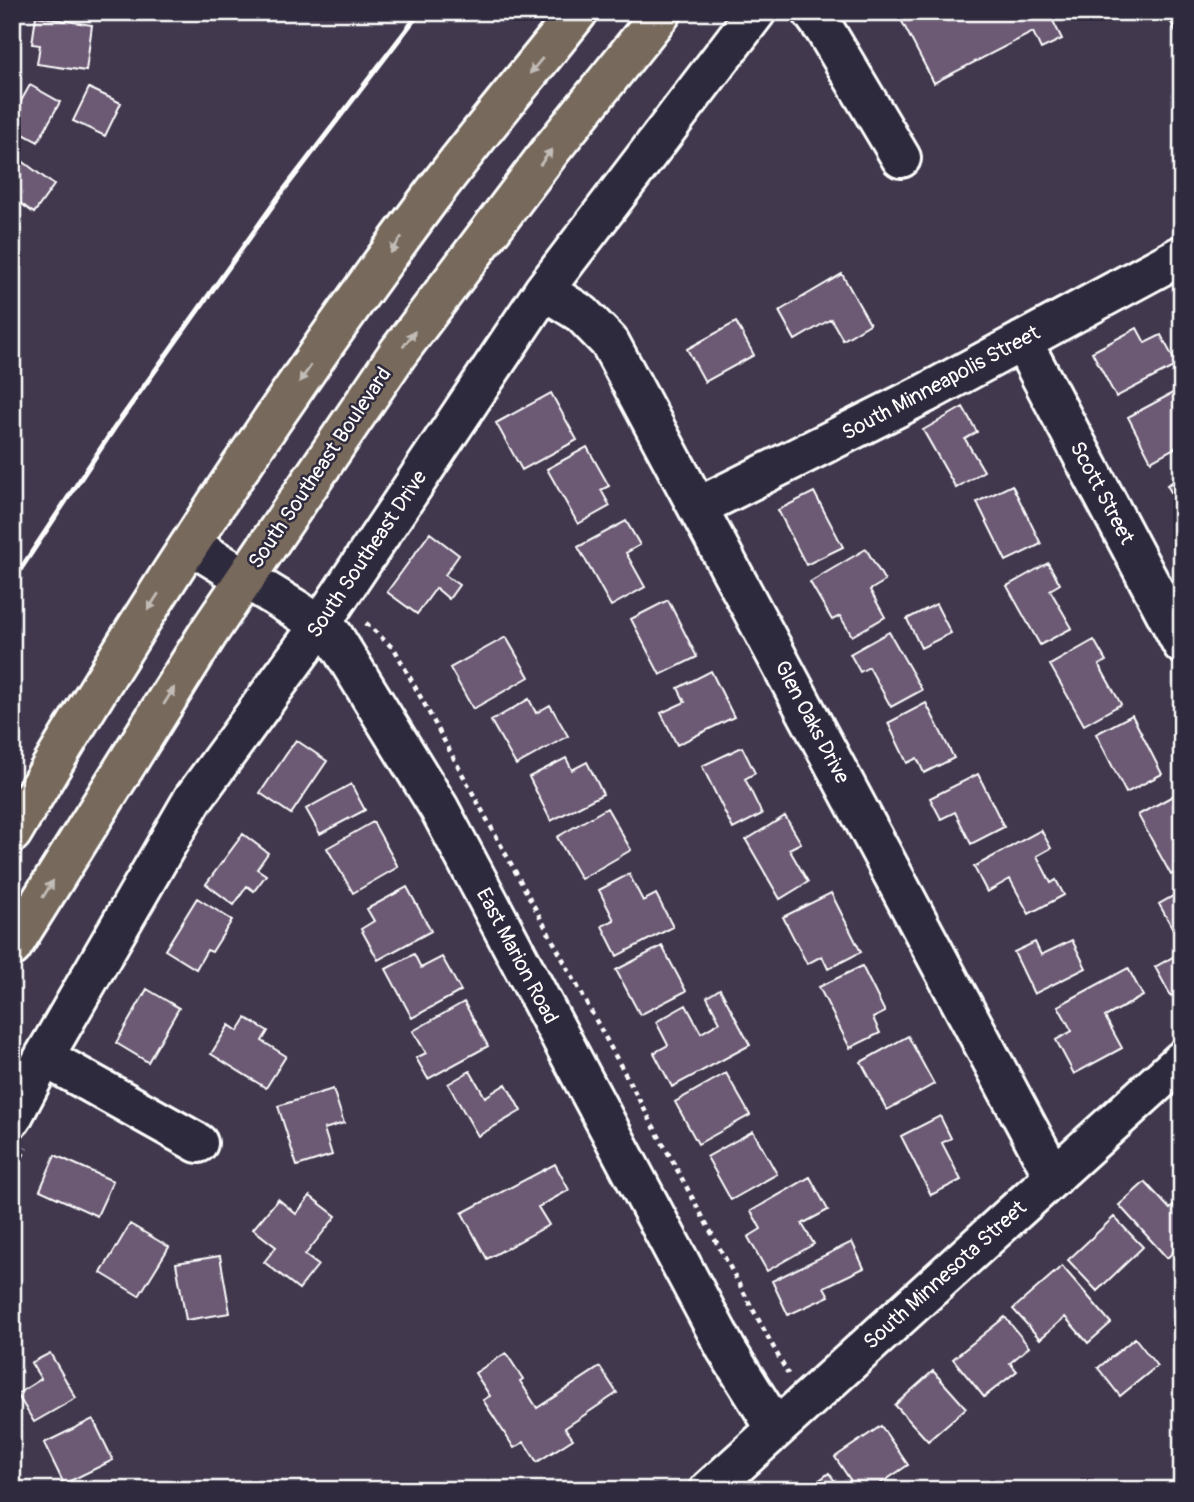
<svg xmlns="http://www.w3.org/2000/svg" width="1194" height="1502" viewBox="0 0 1194 1502" font-family="Pangolin,sans-serif">
<style>
.building{fill:#6c5a74;stroke:#fff;stroke-width:2}
.lines{fill:none;stroke-linecap:round;stroke-linejoin:round}
.minor-casing{stroke:#fff;stroke-width:44}
.major-casing{stroke:#fff;stroke-width:44}
.path{stroke:#fff;stroke-width:4.5;stroke-dasharray:5 5;stroke-linecap:butt}
.minor{stroke:#2f2a3d;stroke-width:38}
.major{stroke:#77695c;stroke-width:38}
.rail{stroke:#fff;stroke-width:5}
.oneway{fill:#c2bcb6}
.labels{text-anchor:middle;dominant-baseline:central;stroke-width:5;stroke-linejoin:round;paint-order:stroke}
.street-label{font-size:21px;fill:#fff;stroke:#2f2a3d}
</style>
<rect width="100%" height="100%" fill="#41384e"/>
<filter id="ink" filterUnits="userSpaceOnUse"><feTurbulence type="fractalNoise" baseFrequency=".0143" numOctaves="2"/><feDisplacementMap in="SourceGraphic" scale="14" xChannelSelector="R" yChannelSelector="G"/><feConvolveMatrix kernelMatrix="1 2 1 2 8 2 1 2 1" color-interpolation-filters="sRGB"/></filter>
<g filter="url(#ink)">
<path class="building" d="M897 12H1069L1053 21 1062 39 1041 49 1033 32 934 83Z
M1169 12H1182V43L1166 13Z
M36 16 92 25 86 71 37 64 40 45 32 44Z
M30 85 60 102 38 142 12 128V117Z
M89 88 121 103 105 136 73 121Z
M17 157 54 185 34 213 12 197V163Z
M842 274 870 324 843 340 831 319 795 340 779 311Z
M736 322 754 355 705 382 687 349Z
M1137 328 1145 343 1161 335 1177 365 1116 397 1092 352Z
M1182 388V444L1151 461 1128 417Z
M551 393 577 440 522 470 496 423Z
M963 407 977 432 965 439 984 471 956 488 923 430Z
M587 447 609 486 601 490 610 506 578 524 547 469Z
M1182 477V512L1167 485Z
M1012 485 1041 544 1006 561 977 502Z
M814 492 843 547 806 565 778 510Z
M626 521 640 545 626 553 645 587 611 606 578 547Z
M430 533 459 555 445 575 459 585 449 599 436 588 417 614 387 592Z
M866 549 885 581 870 590 885 617 852 636 840 616 832 620 810 582Z
M1048 563 1060 584 1050 590 1072 628 1040 645 1007 586Z
M668 600 697 657 660 675 631 619Z
M936 604 951 633 921 648 907 619Z
M889 632 922 690 891 707 869 667 860 672 850 654Z
M506 637 529 677 473 709 450 668Z
M1094 640 1106 661 1099 665 1121 704 1084 725 1050 665Z
M711 671 734 717 677 745 661 713 685 702 678 688Z
M529 699 536 713 550 705 568 736 516 765 491 721Z
M926 703 954 758 924 773 917 758 907 763 888 723Z
M1132 715 1162 774 1126 793 1096 734Z
M296 740 327 761 291 814 260 793Z
M742 747 755 773 745 779 762 814 733 829 702 766Z
M566 758 572 770 587 762 603 794 551 821 529 777Z
M978 774 1004 827 971 844 955 812 941 819 930 798Z
M351 784 365 810 320 834 306 809Z
M1180 792 1182 796V869L1171 875 1138 815Z
M607 808 631 850 581 879 557 837Z
M785 816 801 843 789 849 808 882 780 899 746 840Z
M373 822 398 867 353 893 327 848Z
M1041 830 1051 848 1037 856 1051 883 1056 880 1064 895 1029 914 1010 879 987 892 974 867Z
M243 834 268 853 257 869 266 875 254 891 247 886 234 905 206 884Z
M629 874 643 901 656 894 673 927 617 956 602 926 614 920 599 890Z
M407 887 431 931 378 960 361 929 374 921 367 909Z
M1182 891V945L1159 904Z
M831 893 861 952 828 969 822 956 807 964 783 917Z
M197 898 232 920 212 952 207 950 196 969 165 950Z
M1072 940 1086 968 1034 994 1014 952 1035 942 1041 955Z
M662 946 686 991 640 1015 616 970Z
M1182 952V990L1171 996 1155 967Z
M414 954 421 968 442 957 461 991 412 1018 386 969Z
M862 966 885 1012 873 1018 880 1033 850 1048 819 987Z
M1128 968 1143 996 1105 1017 1122 1048 1074 1074 1056 1040 1072 1031 1058 1006Z
M147 989 179 1008 148 1062 116 1043Z
M720 989 750 1045 672 1087 654 1053 668 1045 656 1022 686 1005 701 1033 720 1022 707 997Z
M464 1002 488 1046 428 1079 416 1058 426 1053 413 1031Z
M246 1018 268 1031 262 1041 286 1056 266 1088 211 1054 229 1025 238 1031Z
M908 1036 934 1084 887 1110 861 1062Z
M470 1071 485 1097 506 1084 521 1111 478 1136 448 1084Z
M726 1073 750 1115 698 1144 675 1102Z
M333 1089 344 1123 324 1129 332 1155 297 1166 278 1106Z
M940 1116 951 1138 942 1143 961 1180 931 1195 901 1136Z
M753 1131 777 1174 731 1200 707 1157Z
M55 1155 113 1181 97 1216 40 1190Z
M555 1164 569 1190 538 1207 549 1225 487 1259 462 1213Z
M810 1177 828 1210 802 1224 814 1244 767 1271 748 1237 761 1229 751 1211Z
M1145 1182 1170 1209 1182 1198V1244L1167 1258 1119 1205Z
M310 1196 336 1216 305 1255 318 1265 299 1289 264 1262 276 1247 253 1229 278 1199 296 1214Z
M1114 1217 1143 1247 1097 1291 1068 1260Z
M130 1224 169 1247 139 1296 101 1273Z
M852 1242 864 1268 824 1287 829 1296 788 1315 772 1281Z
M220 1256 230 1313 186 1320 176 1263Z
M1062 1266 1111 1323 1088 1343 1065 1317 1040 1339 1013 1309Z
M1005 1317 1029 1347 1010 1363 1017 1371 984 1397 953 1359Z
M1135 1338 1157 1366 1120 1396 1098 1368Z
M50 1353 76 1398 34 1422 17 1394 41 1379 31 1363Z
M506 1353 523 1379 520 1381 537 1408 600 1367 617 1393 565 1428 573 1439 537 1462 524 1442 514 1448 483 1400 490 1396 475 1373Z
M933 1371 966 1408 928 1441 895 1405Z
M93 1419 113 1460 64 1484 44 1443Z
M881 1426 908 1465 871 1490H857L835 1457Z
M829 1473 841 1490H806Z"/>
<g class="lines">
<defs>
<path id="minor" d="M812 12 825 30 901 158
M544 290 582 314 610 343 1054 1177
M1022 341 1182 644
M698 507 926 393 1182 255
M191 545 297 610 333 635 439 808 726 1349 776 1429
M44 1057 198 1143
M12 1118 44 1057 193 799 320 625 544 290 756 12
M709 1490 1182 1060"/>
<path id="major" d="M12 833C140 614 279 401 430 198 477 135 529 74 578 12
M12 947 209 632 398 353 551 150 662 12"/>
</defs>
<use href="#minor" class="minor-casing"/>
<use href="#major" class="major-casing"/>
<path class="path" d="M366 623 395 650 788 1374
M12 1175 26 1148"/>
<use href="#minor" class="minor"/>
<use href="#major" class="major"/>
<path class="rail" d="M12 582 115 427 280 195 420 12"/>
</g>
<defs><path id="oneway-solid" d="M-6-.8H1V-3.2L6.5 0L1 3.2V.8H-6Z" transform="scale(1.75)"/></defs>
<g class="oneway">
<use href="#oneway-solid" transform="translate(536 66) rotate(129)"/>
<use href="#oneway-solid" transform="translate(546 157) rotate(-53)"/>
<use href="#oneway-solid" transform="translate(396 245) rotate(125)"/>
<use href="#oneway-solid" transform="translate(409 339) rotate(-53)"/>
<use href="#oneway-solid" transform="translate(305 374) rotate(125)"/>
<use href="#oneway-solid" transform="translate(153 602) rotate(123)"/>
<use href="#oneway-solid" transform="translate(169 696) rotate(-58)"/>
<use href="#oneway-solid" transform="translate(48 889) rotate(-58)"/>
</g>
</g>
<g class="labels">
<g class="street-label">
<text transform="translate(941 383) rotate(-28)">South Minneapolis Street</text>
<text transform="translate(320 468) rotate(-56)">South Southeast Boulevard</text>
<text transform="translate(1102 493) rotate(62)">Scott Street</text>
<text transform="translate(367 554) rotate(-56)">South Southeast Drive</text>
<text transform="translate(812 722) rotate(62)">Glen Oaks Drive</text>
<text transform="translate(517 956) rotate(62)">East Marion Road</text>
<text transform="translate(945 1275) rotate(-42)">South Minnesota Street</text>
</g>
</g>
<rect width="1194" height="1502" fill="none" stroke="#2f2a3d" stroke-width="42"/>
<rect x="21" y="21" width="1152" height="1460" fill="none" stroke="#fff" stroke-width="2.5" filter="url(#ink)"/>
</svg>
